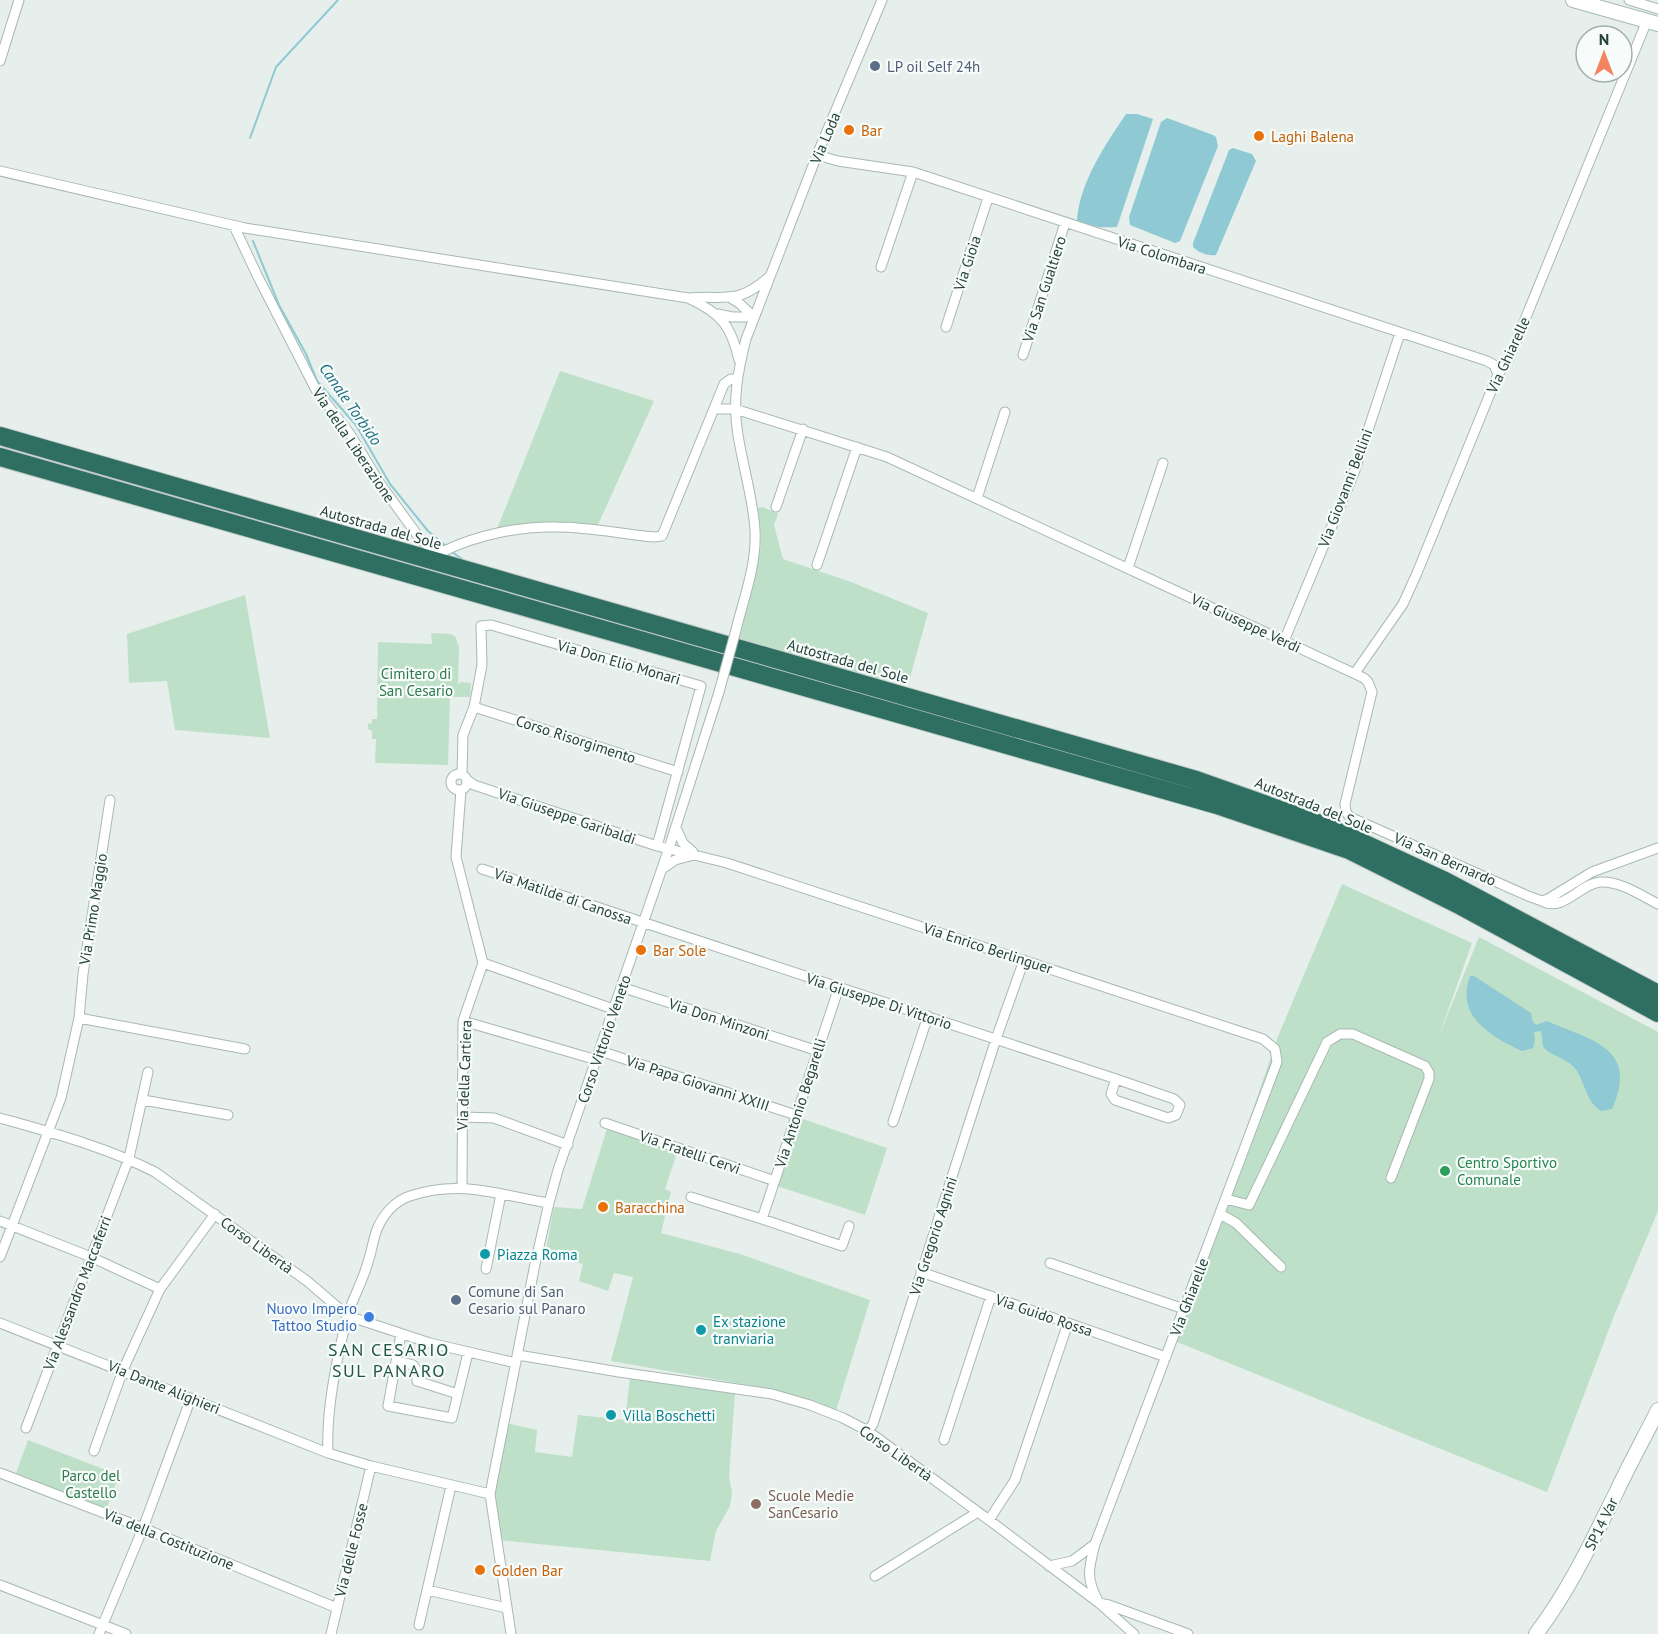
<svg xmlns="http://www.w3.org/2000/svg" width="1658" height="1634" viewBox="0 0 1658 1634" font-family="'PT Sans',sans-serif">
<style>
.green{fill:#bfe0c8}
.water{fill:#8ec9d4}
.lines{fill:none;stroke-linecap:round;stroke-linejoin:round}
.stream{stroke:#8ec9d4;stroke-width:2}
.minor-casing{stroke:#a8b8b2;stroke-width:11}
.secondary-casing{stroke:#a4bbb3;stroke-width:16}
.motorway-casing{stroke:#c2cac8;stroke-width:20}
.minor{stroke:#fff;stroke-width:9}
.secondary{stroke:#fff;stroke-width:14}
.motorway{stroke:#2f6f62;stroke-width:18}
.minor-bridge-casing{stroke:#a8b8b2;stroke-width:11;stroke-linecap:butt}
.minor-bridge{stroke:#fff;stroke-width:9}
.service-dot{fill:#5c6f8a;stroke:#f7fbf9;stroke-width:2}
.food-dot{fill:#e8710a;stroke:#f7fbf9;stroke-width:2}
.leisure-dot{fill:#2e9e5b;stroke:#f7fbf9;stroke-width:2}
.culture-dot{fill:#0f9aa8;stroke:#f7fbf9;stroke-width:2}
.shop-dot{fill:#3f7fe0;stroke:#f7fbf9;stroke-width:2}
.education-dot{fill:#8d6e63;stroke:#f7fbf9;stroke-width:2}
.labels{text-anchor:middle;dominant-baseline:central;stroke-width:4.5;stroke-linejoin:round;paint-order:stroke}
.service-label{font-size:15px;fill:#4e5e75;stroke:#f7fbf9;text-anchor:start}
.food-label{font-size:15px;fill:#c56008;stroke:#f7fbf9;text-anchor:start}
.street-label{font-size:15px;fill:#24423a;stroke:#f7fbf9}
.park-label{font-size:15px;fill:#2d7a4b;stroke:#f7fbf9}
.leisure-label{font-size:15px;fill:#27864d;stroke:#f7fbf9;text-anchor:start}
.culture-label{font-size:15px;fill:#0d838f;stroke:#f7fbf9;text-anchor:start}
.shop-label{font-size:15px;fill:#366cbe;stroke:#f7fbf9;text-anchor:end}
.education-label{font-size:15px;fill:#785e54;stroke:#f7fbf9;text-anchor:start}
.water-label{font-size:16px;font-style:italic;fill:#1c6f80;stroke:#f7fbf9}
.quarter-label{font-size:18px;letter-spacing:1.5px;fill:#1f5548;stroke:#f7fbf9}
</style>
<rect width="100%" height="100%" fill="#e6efeb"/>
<path class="green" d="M560 371 654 401 597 527C562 523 531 522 497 529Z
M763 507 778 514 774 525 783 559 851 582 928 613 909 681 898 678 882 680 739 638 760 552 761 535 758 508Z
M245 595 270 738 175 730 167 681 129 683 127 634Z
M431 633 450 634 455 636 459 647 458 685 460 682 471 683 470 697H450L448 765 375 763 376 739H372V731L368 729V724L372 723V719H377L378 642 432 644Z
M1342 884 1472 943 1439 1036 1479 937 1658 1032V1211L1614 1316 1547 1492 1177 1342 1203 1256 1277 1039Z
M800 1118 887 1148 865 1215 777 1186Z
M607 1129 677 1153 665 1189 671 1192 661 1233 740 1254 870 1300 835 1414 753 1386 611 1361 633 1277 614 1273 608 1291 579 1281 583 1264 545 1255 554 1207 582 1209Z
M630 1378 735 1393 729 1476 732 1493 730 1506 716 1531 710 1561 498 1540 494 1487 506 1423 537 1430 535 1452 572 1457 578 1415 625 1420Z
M28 1440 119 1475 106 1510 16 1473Z"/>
<path class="water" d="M1126 114H1137L1153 119 1117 227C1102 228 1090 227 1077 220 1080 182 1105 145 1126 114Z
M1167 118 1213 135 1216 137 1218 146 1180 241 1175 243 1130 225 1129 217 1161 122Z
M1233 148 1252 154 1256 161 1216 255C1208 256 1199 253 1193 247V243L1229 150Z
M1470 976H1474L1531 1013 1533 1022 1536 1025 1547 1021C1593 1041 1639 1048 1612 1109L1601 1111C1586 1101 1586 1086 1577 1071 1569 1058 1547 1055 1543 1046 1542 1042 1542 1035 1541 1031L1534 1032 1535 1040 1533 1048 1522 1051C1491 1037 1455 1016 1470 976Z"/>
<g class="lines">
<path class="stream" d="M250 138 276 67 338 0
M253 241 279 305 306 354 317 381 356 425 390 484 428 531 446 546
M452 552 462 559"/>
<defs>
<path id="minor" d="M1629 0 1658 9
M0 61 19 0
M817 155 838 161 913 172 1487 361 1494 365 1498 374
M0 171 245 228 688 298C727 295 737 305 769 277
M234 226 257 275 316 390 350 434 381 485 418 536 430 548 444 551C477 535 520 526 557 527 589 527 622 534 654 537L662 536 724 384 731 379H737
M881 267 913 172
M729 297 739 303 754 317
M690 299C722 314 731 326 739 360
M718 314 732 317H754
M946 327 988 198
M1023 355 1065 223
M714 409H735L887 457 1364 678 1368 682 1372 692 1345 804 1346 812 1350 817 1528 896 1542 901 1548 899 1592 872 1658 848
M977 498 1005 412
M776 507 803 429
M817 565 857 447
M1128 568 1163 463
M736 630C744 597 757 564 755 530 753 498 743 467 738 435 732 402 738 370 746 339L817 155 882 0
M1284 641 1354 473 1400 333
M1355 673 1403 604 1417 573 1498 374 1508 361 1644 28
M474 707 678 772
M451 782a8 8 0 1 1 16 0a8 8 0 1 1-16 0Z
M462 774 463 735 474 707 482 665 481 626 491 625 701 686 657 846
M467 780 474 785 657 846 727 863 1263 1039 1275 1049 1277 1062 1095 1544C1088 1570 1086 1579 1099 1603
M461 790 456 857 483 963 463 1021 462 1187
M676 828 683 843 693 852
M482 869 1116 1079 1111 1094 1115 1100 1168 1118 1176 1115 1180 1105 1174 1099 1116 1079
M662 869 675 860 694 855
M1542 901C1563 913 1580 883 1601 882 1620 881 1642 896 1658 904
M483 963 613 1009
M621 987 818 1051
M839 987 762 1219 842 1246 849 1226
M79 1018 245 1049
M463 1021 597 1060
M600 1051 796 1115
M143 1100 228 1115
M463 1117 494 1118 568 1145
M0 1118C53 1133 106 1147 155 1172L307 1281 348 1316 430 1343 516 1363
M893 1122 928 1016
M605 1123 775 1181
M691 1197 762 1219
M1226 1199 1249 1205 1327 1042 1340 1034H1353L1425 1066 1429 1073V1079L1391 1178
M1220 1214 1236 1223 1281 1267
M0 1221 91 1257 160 1289
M0 1257 61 1098 79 1018 83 974 110 800
M1050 1263 1184 1309
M486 1269 501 1194
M921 1272 1166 1357
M0 1323 328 1453
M401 1334 388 1406 452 1418 468 1353
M518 1355 619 1372 772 1394 810 1405 843 1418 868 1431 989 1520 1099 1603 1134 1634
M396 1361 413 1365 417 1371V1381L458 1394
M26 1428 129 1158 148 1072
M868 1431 873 1424 996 1039 1024 960
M944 1440 991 1296
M94 1451 123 1370 160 1289 215 1214
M0 1473 143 1528 337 1608
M490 1494 371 1466 328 1453C326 1412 337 1357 347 1318 352 1299 363 1281 368 1262 372 1251 373 1238 378 1227 384 1214 395 1201 410 1196 460 1179 499 1195 549 1203
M989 1520 1015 1480 1068 1323
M1049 1566 1072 1561 1095 1544
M875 1576 978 1512
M0 1585 126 1634
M427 1590 507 1608
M1099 1603 1109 1605 1188 1634
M419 1625 451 1486
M99 1634 143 1528 191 1398
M331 1634 371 1466
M511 1634 490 1494 535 1264 549 1203 558 1170 669 848 719 692"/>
<path id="secondary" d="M1573 0 1658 24
M1536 1634C1570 1589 1591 1543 1616 1493 1629 1465 1644 1438 1658 1410"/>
<path id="motorway" d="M0 436 1196 780 1326 826 1445 881 1658 994
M0 457 1217 805 1349 850 1461 906 1658 1013"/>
</defs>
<use href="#minor" class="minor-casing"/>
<use href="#secondary" class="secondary-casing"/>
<use href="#motorway" class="motorway-casing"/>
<use href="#minor" class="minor"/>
<use href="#secondary" class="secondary"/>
<use href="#motorway" class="motorway"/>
<defs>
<path id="minor-bridge" d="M719 692 736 630"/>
</defs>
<use href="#minor-bridge" class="minor-bridge-casing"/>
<use href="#minor-bridge" class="minor-bridge"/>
</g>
<g class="service-dot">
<circle cx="875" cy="66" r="6"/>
<circle cx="456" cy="1300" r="6"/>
</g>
<g class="food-dot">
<circle cx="849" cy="130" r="6"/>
<circle cx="1259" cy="136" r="6"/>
<circle cx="641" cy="950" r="6"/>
<circle cx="603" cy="1207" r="6"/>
<circle cx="480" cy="1570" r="6"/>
</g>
<circle class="leisure-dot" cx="1445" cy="1171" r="6"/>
<g class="culture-dot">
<circle cx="485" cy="1254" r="6"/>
<circle cx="701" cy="1330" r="6"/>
<circle cx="611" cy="1415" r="6"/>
</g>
<circle class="shop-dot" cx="369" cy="1317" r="6"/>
<circle class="education-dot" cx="756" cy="1504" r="6"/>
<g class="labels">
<g class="service-label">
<text x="887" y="66">LP oil Self 24h</text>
<text x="468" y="1291">Comune di San<tspan x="468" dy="17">Cesario sul Panaro</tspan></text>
</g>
<g class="food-label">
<text x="861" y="130">Bar</text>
<text x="1271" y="136">Laghi Balena</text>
<text x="653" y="950">Bar Sole</text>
<text x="615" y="1207">Baracchina</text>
<text x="492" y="1570">Golden Bar</text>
</g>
<g class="street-label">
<text transform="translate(825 138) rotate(-67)">Via Loda</text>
<text transform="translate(1162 255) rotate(18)">Via Colombara</text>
<text transform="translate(967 263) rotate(-72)">Via Gioia</text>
<text transform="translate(1044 289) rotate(-72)">Via San Gualtiero</text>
<text transform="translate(1508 355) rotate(-65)">Via Ghiarelle</text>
<text transform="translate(354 445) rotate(56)">Via della Liberazione</text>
<text transform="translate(1345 488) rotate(-69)">Via Giovanni Bellini</text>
<text transform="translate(381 527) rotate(16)">Autostrada del Sole</text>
<text transform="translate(1246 623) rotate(25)">Via Giuseppe Verdi</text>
<text transform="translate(848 661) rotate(16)">Autostrada del Sole</text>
<text transform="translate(619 662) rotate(16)">Via Don Elio Monari</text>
<text transform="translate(576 739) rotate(18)">Corso Risorgimento</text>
<text transform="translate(1314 805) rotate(22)">Autostrada del Sole</text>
<text transform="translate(567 816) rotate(19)">Via Giuseppe Garibaldi</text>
<text transform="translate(1445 859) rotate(24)">Via San Bernardo</text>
<text transform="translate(563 896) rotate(19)">Via Matilde di Canossa</text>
<text transform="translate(93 909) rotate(-81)">Via Primo Maggio</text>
<text transform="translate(988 948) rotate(18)">Via Enrico Berlinguer</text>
<text transform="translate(879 1001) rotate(18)">Via Giuseppe Di Vittorio</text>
<text transform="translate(719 1019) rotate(18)">Via Don Minzoni</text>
<text transform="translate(604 1039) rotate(-71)">Corso Vittorio Veneto</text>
<text transform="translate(464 1075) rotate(-88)">Via della Cartiera</text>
<text transform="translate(698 1083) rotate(18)">Via Papa Giovanni XXIII</text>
<text transform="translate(800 1103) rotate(-72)">Via Antonio Begarelli</text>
<text transform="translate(690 1152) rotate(19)">Via Fratelli Cervi</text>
<text transform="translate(933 1236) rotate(-72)">Via Gregorio Agnini</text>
<text transform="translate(257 1245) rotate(36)">Corso Libertà</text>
<text transform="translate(77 1293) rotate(-69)">Via Alessandro Maccaferri</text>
<text transform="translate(1189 1297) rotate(-69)">Via Ghiarelle</text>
<text transform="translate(1044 1315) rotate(19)">Via Guido Rossa</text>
<text transform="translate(164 1387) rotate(22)">Via Dante Alighieri</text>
<text transform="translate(896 1453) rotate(35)">Corso Libertà</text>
<text transform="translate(1601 1524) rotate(-64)">SP14 Var</text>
<text transform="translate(169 1539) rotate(22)">Via della Costituzione</text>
<text transform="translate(351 1550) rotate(-76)">Via delle Fosse</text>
</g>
<g class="park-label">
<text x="416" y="673">Cimitero di<tspan x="416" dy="17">San Cesario</tspan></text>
<text x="91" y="1475">Parco del<tspan x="91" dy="17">Castello</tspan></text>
</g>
<g class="leisure-label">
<text x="1457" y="1162">Centro Sportivo<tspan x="1457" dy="17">Comunale</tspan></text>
</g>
<g class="culture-label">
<text x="497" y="1254">Piazza Roma</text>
<text x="713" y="1321">Ex stazione<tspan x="713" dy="17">tranviaria</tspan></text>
<text x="623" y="1415">Villa Boschetti</text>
</g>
<g class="shop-label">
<text x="357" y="1308">Nuovo Impero<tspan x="357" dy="17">Tattoo Studio</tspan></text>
</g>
<g class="education-label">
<text x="768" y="1495">Scuole Medie<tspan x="768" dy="17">SanCesario</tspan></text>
</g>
<g class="water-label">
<text transform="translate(351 404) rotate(55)">Canale Torbido</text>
</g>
<g class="quarter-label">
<text x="389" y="1349">SAN CESARIO<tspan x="389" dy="21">SUL PANARO</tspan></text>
</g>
</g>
<g transform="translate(1604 54)"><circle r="28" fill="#f7fbf9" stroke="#a3b1ad" stroke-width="1.5"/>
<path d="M0-4.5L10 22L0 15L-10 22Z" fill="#f4845f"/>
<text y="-9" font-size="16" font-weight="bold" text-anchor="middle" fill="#24423a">N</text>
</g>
</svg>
